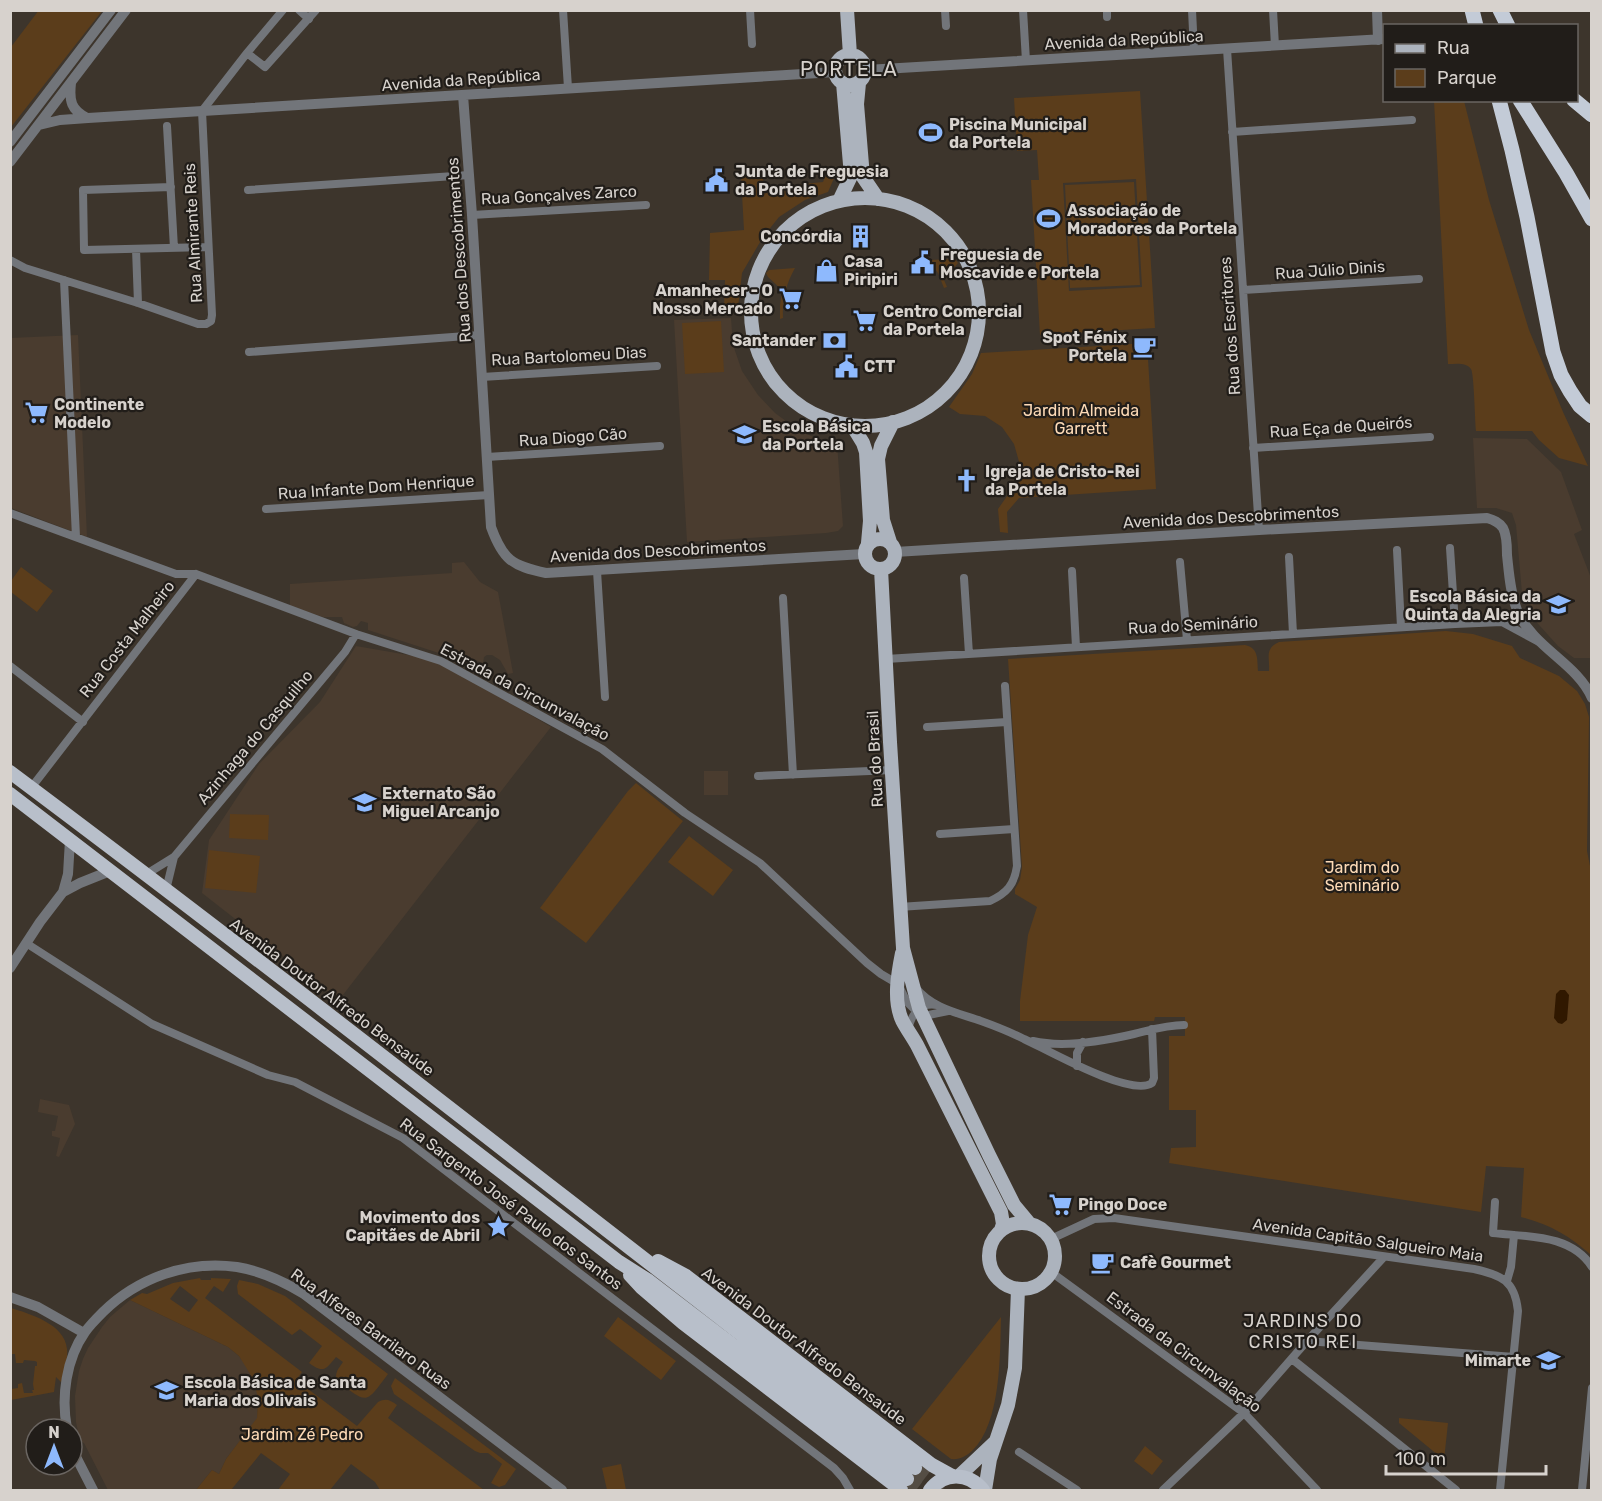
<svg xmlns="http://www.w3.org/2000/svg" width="1602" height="1501" viewBox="0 0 1602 1501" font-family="Rubik,sans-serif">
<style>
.built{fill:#4a3c2f}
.green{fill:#5b3d1b;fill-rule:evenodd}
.water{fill:#301800}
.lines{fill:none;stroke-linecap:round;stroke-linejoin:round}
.trunk-tunnel{stroke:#544d44;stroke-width:14;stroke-dasharray:14 7;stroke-linecap:butt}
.minor{stroke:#72757a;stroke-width:8}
.tertiary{stroke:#72757a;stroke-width:10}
.primary{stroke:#acb3bd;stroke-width:14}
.trunk{stroke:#b8bfca;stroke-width:14}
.motorway{stroke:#c3cbd7;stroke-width:15}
.labels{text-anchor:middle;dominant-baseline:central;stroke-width:4.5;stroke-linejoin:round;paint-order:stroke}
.street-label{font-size:16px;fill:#d7d2cd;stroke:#211d19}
.poi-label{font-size:16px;font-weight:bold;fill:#d7d2cd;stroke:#211d19;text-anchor:start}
.park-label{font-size:16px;fill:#fddab6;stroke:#211d19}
.neighbourhood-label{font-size:18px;letter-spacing:1.5px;fill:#d7d2cd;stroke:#211d19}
.quarter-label{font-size:20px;letter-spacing:1.5px;fill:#d7d2cd;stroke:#211d19}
</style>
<rect width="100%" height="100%" fill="#3d352c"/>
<path class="built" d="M731 318 733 345 742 371 758 395 775 413 797 429 819 440 837 443 843 526 838 531 826 533 687 542 674 320Z
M78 335 87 537 11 508 10 338Z
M1473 438 1527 439 1561 472 1582 530 1574 534 1591 578V658H1574L1558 646 1531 616 1522 593 1516 525 1512 513 1496 508H1477Z
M464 562 480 582 498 592 513 673 508 674 500 660 492 655H487L484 657 483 663 471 658 466 666 448 656 368 630V623L361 621 357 626 353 627 344 623 342 617H323L290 606V584L452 573V563Z
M356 646 437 660 551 727 339 1000 202 893 209 840 259 764 320 702Z
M704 771H728V795H704Z
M40 1099 69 1105 75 1124 59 1157 56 1156 60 1138 52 1136V1131H55L58 1116 38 1112Z
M130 1300 228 1347 239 1356 247 1366 256 1386 258 1397 257 1419 226 1459 219 1474 212 1470 196 1490H108L84 1443 80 1441 76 1422 75 1396 79 1371 83 1359 88 1348 102 1327 110 1317Z"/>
<path class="green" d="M39 10 102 11 11 127V47Z
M1140 91 1155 328 1040 335 1031 180H1039L1037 150 1017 151 1014 98ZM1136 179 1142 287 1069 291 1063 183Z
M1434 101H1464L1489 200 1529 330 1563 412 1588 466 1559 458 1539 440 1532 431H1476C1475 422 1474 373 1471 369 1466 362 1456 364 1448 364Z
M763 175 764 188 823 182 825 177 835 176 828 192 805 200 779 217 763 237 742 273 738 308 724 309 725 280H709L710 233 744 230 741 176Z
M1134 182 1140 285 1070 288 1065 185Z
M955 259 958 263 944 280 947 287 944 288 938 273 929 260Z
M795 268C786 284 782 300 783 318L780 319V305L782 290 768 277 766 273 769 270Z
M721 321 724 372 685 374 682 323Z
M1147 343 1156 489 1019 498 1007 512 1008 533 1000 532 998 509 1012 489 1020 465 1014 444 1002 427 985 416 960 414 949 407 972 374 981 353Z
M21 567 53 591 37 612 11 592V581Z
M1446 631 1473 634 1512 646 1520 658 1559 676 1577 691 1585 704 1589 717 1587 851 1592 876 1591 1255C1570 1236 1549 1224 1521 1217L1524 1168 1486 1166 1481 1212 1169 1163 1171 1148 1196 1147V1110H1169V1036H1185V1017H1155L1154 1021H1020V1001L1028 935 1037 907 1015 894V889L1020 880 1022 867 1008 659 1245 645C1259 648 1257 659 1258 671H1269C1270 657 1264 649 1279 642Z
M636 783 683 821 586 943 540 908 628 791Z
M230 814 269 815 268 840 229 838Z
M689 836 733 870 713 896 668 862Z
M209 850 260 856 256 893 205 888Z
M200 1278 201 1280H211V1278L231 1279 223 1292 214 1286 205 1298 302 1372 296 1380 357 1426 378 1402C386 1398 390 1400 397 1405L388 1418 484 1490H380L375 1482 351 1464 330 1490H278L290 1474 261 1453 231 1490H196L212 1470 219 1474 226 1459 257 1418 258 1397 252 1377 239 1356 228 1347 130 1300 142 1293 147 1294 173 1283ZM180 1286 198 1300 189 1312 170 1299Z
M239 1280 258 1284 285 1296 388 1374C365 1405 368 1404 337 1381 334 1373 339 1368 343 1362L336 1357C326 1369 324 1374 309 1363L322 1346 300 1329 292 1335 238 1294 237 1286Z
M11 1308C30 1314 65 1324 67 1349 68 1360 64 1372 62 1383L56 1377 54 1392 11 1400V1389L18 1388V1384L22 1383 24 1393H33L32 1390H34L33 1384 35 1366H37V1362L35 1361 24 1360 23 1363H16L15 1354H11Z
M618 1317 676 1361 661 1380 604 1336Z
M1001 1317C1000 1355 1001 1423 972 1451 966 1456 960 1460 951 1459L912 1429Z
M395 1378 516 1469 505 1485 499 1487 491 1483 502 1464 488 1453H480L475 1451 394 1394 391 1386Z
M1399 1418 1448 1423 1444 1460 1399 1423Z
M1145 1446 1163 1461 1152 1475 1134 1461Z
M621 1464 626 1490H607L602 1468Z"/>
<path class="water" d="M1560 990H1565L1569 995 1567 1020 1562 1024 1558 1023 1554 1018 1556 994Z"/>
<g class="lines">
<path class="trunk-tunnel" d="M915 1468 944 1490
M907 1479 922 1490"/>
<path class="minor" d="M283 10 247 53 265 67 316 10
M299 10 309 19
M563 10 568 88
M750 10 752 44
M945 10 946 26
M1023 10 1026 61
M1107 10V17
M1192 10 1194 51
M1273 10 1275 46
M1227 49 1259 530
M167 126 174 248
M1232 132 1412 120
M171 187 83 190 84 250 208 247
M248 190 469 175
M472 215 646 205
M136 249 138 303
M10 260 25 268 138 303 198 324H206L211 321 212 315 202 111 247 53
M64 280 76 537
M1243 290 1419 279
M249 352 480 335
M482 377 657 366
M1253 448 1430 437
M487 457 660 446
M266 509 489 495
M10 513 176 574H196L356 634 441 661 602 749 685 813 760 863 867 963 881 974 898 984 907 1002 916 1011 924 1016 948 1011
M1450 548 1455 624
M1397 550 1401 627
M1289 557 1293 634
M1180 562 1187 640
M597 571 605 697
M1072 571 1076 647
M964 578 969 654
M783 598 793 775
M1502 622 1539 642
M886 659 1455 624 1502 622 1512 617 1517 610
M10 666 83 722
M927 727 1007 722
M758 776 892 770
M31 788 196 574
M940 834 1014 829
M145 875 174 857 345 652 356 634
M166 890 174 857
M899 907 990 901C1007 893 1014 885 1017 866L1005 686
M26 943 152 1024 268 1075 295 1082 403 1138 834 1468 843 1478 850 1490
M916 988C932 1008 958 1013 981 1021 995 1026 1010 1032 1024 1039 1046 1049 1131 1098 1152 1083L1154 1078 1152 1029
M908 1029C912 1014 919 1002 937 1005
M1033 1041C1063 1048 1104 1041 1134 1034 1151 1030 1166 1025 1184 1025
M1077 1066V1053L1083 1042
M1495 1202 1493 1233C1528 1237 1571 1234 1592 1267
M1051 1239 1094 1219 1114 1218 1474 1269C1502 1275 1515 1281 1518 1311L1500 1490
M1051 1272 1244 1413 1317 1490
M1507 1281 1511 1267 1514 1235
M1307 1341 1514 1357
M1292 1359 1456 1490
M1019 1452 1077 1490
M1163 1490 1244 1413 1307 1341 1383 1258
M1582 1490 1592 1388"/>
<path class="tertiary" d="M1377 10 1378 40
M866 70 1384 39
M71 83C69 101 71 110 87 118
M463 95 472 215 491 527C503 560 512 566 546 573L864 554
M39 125 60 120 88 118 835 72
M10 142 111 10
M10 162 126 10
M895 552 1259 530 1487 518C1494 520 1499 522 1503 528 1507 535 1507 546 1507 555 1509 573 1510 592 1517 610 1533 648 1577 663 1592 698
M63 892 80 883 110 871
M10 968 40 922 63 892 68 874 70 840
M10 1297 38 1307 84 1333
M67 1429C61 1397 66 1359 85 1332 90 1325 97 1318 103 1312 138 1278 187 1260 237 1267 261 1271 283 1281 304 1294L562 1490
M72 1449 93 1490"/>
<path class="primary" d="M847 10 850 55
M835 70a15 15 0 1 1 30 0a15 15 0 1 1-30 0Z
M859 83 857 104 863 177 878 199
M751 312a114 114 0 1 1 228 0a114 114 0 1 1-228 0Z
M839 201 851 176 843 83
M852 425 863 443 866 452 870 521 868 543
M865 554a15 15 0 1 1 30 0a15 15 0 1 1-30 0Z
M890 542 883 520 878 459 881 446 893 422
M881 569 890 742 903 948 919 1008 989 1155 1014 1205 1029 1223
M902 953C898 973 893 1000 902 1020 906 1028 912 1036 917 1045L1001 1212 1003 1224 1001 1230
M989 1256a33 33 0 1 1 66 0a33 33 0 1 1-66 0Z
M959 1476 995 1442
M985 1490 990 1459 1008 1405 1015 1368 1018 1289"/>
<path class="trunk" d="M10 772C315 1000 613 1237 915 1468
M10 794 619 1262 649 1281 907 1479
M658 1261 686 1276 932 1465 952 1476
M630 1275 642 1288 683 1323 901 1490
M930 1490C944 1472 968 1472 983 1490"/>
<path class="motorway" d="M1472 10 1476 26
M1500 10 1508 26
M1499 100 1512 150 1527 217 1553 352 1561 375 1570 391 1580 406 1592 416
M1520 100 1566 173 1592 219
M1574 100 1592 115"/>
</g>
<defs>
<symbol id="stadium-bare" viewBox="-9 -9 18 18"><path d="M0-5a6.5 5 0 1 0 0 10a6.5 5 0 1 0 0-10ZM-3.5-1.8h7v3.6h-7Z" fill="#8eb9fd" stroke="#211d19" stroke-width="2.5" paint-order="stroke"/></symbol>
<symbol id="civic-bare" viewBox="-9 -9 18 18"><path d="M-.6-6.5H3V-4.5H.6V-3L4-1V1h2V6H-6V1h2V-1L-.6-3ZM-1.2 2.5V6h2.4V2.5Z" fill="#8eb9fd" stroke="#211d19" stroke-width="2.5" paint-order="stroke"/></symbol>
<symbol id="building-bare" viewBox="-9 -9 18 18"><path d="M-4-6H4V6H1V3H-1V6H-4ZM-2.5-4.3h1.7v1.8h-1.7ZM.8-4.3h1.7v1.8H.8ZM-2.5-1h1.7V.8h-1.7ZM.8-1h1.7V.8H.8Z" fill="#8eb9fd" stroke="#211d19" stroke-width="2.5" paint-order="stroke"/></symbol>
<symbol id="shop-bare" viewBox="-9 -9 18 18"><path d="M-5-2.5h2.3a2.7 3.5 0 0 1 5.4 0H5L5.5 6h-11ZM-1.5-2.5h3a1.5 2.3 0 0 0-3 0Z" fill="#8eb9fd" stroke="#211d19" stroke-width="2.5" paint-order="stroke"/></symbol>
<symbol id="supermarket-bare" viewBox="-9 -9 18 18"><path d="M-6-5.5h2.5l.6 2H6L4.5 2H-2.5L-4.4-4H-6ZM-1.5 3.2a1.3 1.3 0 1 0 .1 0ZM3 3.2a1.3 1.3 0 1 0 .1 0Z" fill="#8eb9fd" stroke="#211d19" stroke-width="2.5" paint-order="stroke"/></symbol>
<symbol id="bank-bare" viewBox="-9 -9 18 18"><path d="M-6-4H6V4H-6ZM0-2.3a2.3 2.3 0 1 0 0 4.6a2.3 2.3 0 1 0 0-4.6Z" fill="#8eb9fd" stroke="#211d19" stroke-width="2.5" paint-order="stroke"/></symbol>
<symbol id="cafe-bare" viewBox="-9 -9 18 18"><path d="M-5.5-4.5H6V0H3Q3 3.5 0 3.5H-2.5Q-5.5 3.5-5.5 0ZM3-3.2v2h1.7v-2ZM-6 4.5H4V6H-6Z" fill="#8eb9fd" stroke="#211d19" stroke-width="2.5" paint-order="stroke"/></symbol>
<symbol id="school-bare" viewBox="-9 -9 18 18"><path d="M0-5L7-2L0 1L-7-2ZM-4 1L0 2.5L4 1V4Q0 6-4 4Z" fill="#8eb9fd" stroke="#211d19" stroke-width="2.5" paint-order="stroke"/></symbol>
<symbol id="church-bare" viewBox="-9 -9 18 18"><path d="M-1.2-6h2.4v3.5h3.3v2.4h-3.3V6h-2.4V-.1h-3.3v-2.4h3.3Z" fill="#8eb9fd" stroke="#211d19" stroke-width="2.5" paint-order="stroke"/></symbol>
<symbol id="sight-bare" viewBox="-9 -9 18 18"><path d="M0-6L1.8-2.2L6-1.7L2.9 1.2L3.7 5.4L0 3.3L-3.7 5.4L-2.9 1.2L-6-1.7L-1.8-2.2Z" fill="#8eb9fd" stroke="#211d19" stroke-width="2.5" paint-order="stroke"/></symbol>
</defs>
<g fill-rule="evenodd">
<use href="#stadium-bare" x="914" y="116" width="33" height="33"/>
<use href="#civic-bare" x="700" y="164" width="33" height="33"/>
<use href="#stadium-bare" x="1032" y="202" width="33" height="33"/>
<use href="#building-bare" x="844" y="220" width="33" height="33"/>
<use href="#civic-bare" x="906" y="246" width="33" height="33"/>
<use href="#shop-bare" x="810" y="254" width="33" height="33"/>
<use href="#supermarket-bare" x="774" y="282" width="33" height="33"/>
<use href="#supermarket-bare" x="848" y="304" width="33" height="33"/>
<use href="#bank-bare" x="818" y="324" width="33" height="33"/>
<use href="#cafe-bare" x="1128" y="330" width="33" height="33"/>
<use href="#civic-bare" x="830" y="350" width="33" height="33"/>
<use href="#supermarket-bare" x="20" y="396" width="33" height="33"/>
<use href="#school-bare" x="728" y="418" width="33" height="33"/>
<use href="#church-bare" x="950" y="464" width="33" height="33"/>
<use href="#school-bare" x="1542" y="588" width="33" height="33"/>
<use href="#school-bare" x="348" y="786" width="33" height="33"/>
<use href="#supermarket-bare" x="1044" y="1188" width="33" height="33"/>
<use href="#sight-bare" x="482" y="1210" width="33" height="33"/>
<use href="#cafe-bare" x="1086" y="1246" width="33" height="33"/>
<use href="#school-bare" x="1532" y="1344" width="33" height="33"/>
<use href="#school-bare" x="150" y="1374" width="33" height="33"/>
</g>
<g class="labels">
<g class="street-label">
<text transform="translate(1124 40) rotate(-3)">Avenida da República</text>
<text transform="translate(461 80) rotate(-4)">Avenida da República</text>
<text transform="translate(559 195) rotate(-3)">Rua Gonçalves Zarco</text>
<text transform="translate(193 233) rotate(-93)">Rua Almirante Reis</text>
<text transform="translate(459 250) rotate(-94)">Rua dos Descobrimentos</text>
<text transform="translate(1330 270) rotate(-4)">Rua Júlio Dinis</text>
<text transform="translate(1230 326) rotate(-94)">Rua dos Escritores</text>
<text transform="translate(569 356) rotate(-3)">Rua Bartolomeu Dias</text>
<text transform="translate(1341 427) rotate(-4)">Rua Eça de Queirós</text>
<text transform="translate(573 437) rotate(-4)">Rua Diogo Cão</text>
<text transform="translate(376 487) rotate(-4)">Rua Infante Dom Henrique</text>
<text transform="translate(1231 517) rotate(-3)">Avenida dos Descobrimentos</text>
<text transform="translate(658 551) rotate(-3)">Avenida dos Descobrimentos</text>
<text transform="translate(1193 625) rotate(-3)">Rua do Seminário</text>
<text transform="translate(127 639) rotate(-52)">Rua Costa Malheiro</text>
<text transform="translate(525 692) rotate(28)">Estrada da Circunvalação</text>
<text transform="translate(255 737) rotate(-50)">Azinhaga do Casquilho</text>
<text transform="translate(875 759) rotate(-93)">Rua do Brasil</text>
<text transform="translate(332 997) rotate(37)">Avenida Doutor Alfredo Bensaúde</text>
<text transform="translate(511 1204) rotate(37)">Rua Sargento José Paulo dos Santos</text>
<text transform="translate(1368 1240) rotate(8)">Avenida Capitão Salgueiro Maia</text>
<text transform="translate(371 1329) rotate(36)">Rua Alferes Barrilaro Ruas</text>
<text transform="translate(804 1346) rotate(37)">Avenida Doutor Alfredo Bensaúde</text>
<text transform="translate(1184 1352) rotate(37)">Estrada da Circunvalação</text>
</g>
<g class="poi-label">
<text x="949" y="124">Piscina Municipal<tspan x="949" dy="18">da Portela</tspan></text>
<text x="735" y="171">Junta de Freguesia<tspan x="735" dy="18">da Portela</tspan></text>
<text x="1067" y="210">Associação de<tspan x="1067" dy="18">Moradores da Portela</tspan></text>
<text x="842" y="236" text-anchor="end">Concórdia</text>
<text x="940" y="254">Freguesia de<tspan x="940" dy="18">Moscavide e Portela</tspan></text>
<text x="844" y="261">Casa<tspan x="844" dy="18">Piripiri</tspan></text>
<text x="773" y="290" text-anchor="end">Amanhecer - O<tspan x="773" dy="18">Nosso Mercado</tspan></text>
<text x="883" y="311">Centro Comercial<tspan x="883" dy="18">da Portela</tspan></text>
<text x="1127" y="337" text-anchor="end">Spot Fénix<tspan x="1127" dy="18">Portela</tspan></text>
<text x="816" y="340" text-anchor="end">Santander</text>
<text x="864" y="366">CTT</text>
<text x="54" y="404">Continente<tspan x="54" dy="18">Modelo</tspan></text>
<text x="762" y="426">Escola Básica<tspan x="762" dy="18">da Portela</tspan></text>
<text x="985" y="471">Igreja de Cristo-Rei<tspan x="985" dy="18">da Portela</tspan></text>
<text x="1541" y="596" text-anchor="end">Escola Básica da<tspan x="1541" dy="18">Quinta da Alegria</tspan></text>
<text x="382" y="793">Externato São<tspan x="382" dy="18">Miguel Arcanjo</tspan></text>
<text x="1078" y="1204">Pingo Doce</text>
<text x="480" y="1217" text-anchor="end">Movimento dos<tspan x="480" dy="18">Capitães de Abril</tspan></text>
<text x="1120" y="1262">Cafè Gourmet</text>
<text x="1531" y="1360" text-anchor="end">Mimarte</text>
<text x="184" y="1382">Escola Básica de Santa<tspan x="184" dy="18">Maria dos Olivais</tspan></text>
</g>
<g class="park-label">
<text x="1081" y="410">Jardim Almeida<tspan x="1081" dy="18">Garrett</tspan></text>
<text x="1362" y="867">Jardim do<tspan x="1362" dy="18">Seminário</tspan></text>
<text x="302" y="1434">Jardim Zé Pedro</text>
</g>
<g class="neighbourhood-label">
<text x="1303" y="1321">JARDINS DO<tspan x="1303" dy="21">CRISTO REI</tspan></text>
</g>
<g class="quarter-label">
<text x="849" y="69">PORTELA</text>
</g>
</g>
<rect width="1602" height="1501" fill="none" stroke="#d7d2cd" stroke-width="24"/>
<rect x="1383" y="24" width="195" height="78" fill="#211d19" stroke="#6a6561" stroke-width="1.5"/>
<rect x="1395" y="44" width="30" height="9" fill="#acb3bd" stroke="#6a6561" stroke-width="1.5"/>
<text x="1437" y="54" font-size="18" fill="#d7d2cd">Rua</text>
<rect x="1395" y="69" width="30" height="18" fill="#5b3d1b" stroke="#6a6561" stroke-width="1.5"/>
<text x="1437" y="84" font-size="18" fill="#d7d2cd">Parque</text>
<g transform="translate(54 1447)"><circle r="28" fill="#211d19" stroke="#6a6561" stroke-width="1.5"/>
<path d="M0-4.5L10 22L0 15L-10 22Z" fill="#8eb9fd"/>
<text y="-9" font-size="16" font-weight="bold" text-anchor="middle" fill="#d7d2cd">N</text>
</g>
<path d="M1386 1465v9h160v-9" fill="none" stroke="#d7d2cd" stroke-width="3"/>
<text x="1395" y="1465" font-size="18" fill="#d7d2cd" stroke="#211d19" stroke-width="4.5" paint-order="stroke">100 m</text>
</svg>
